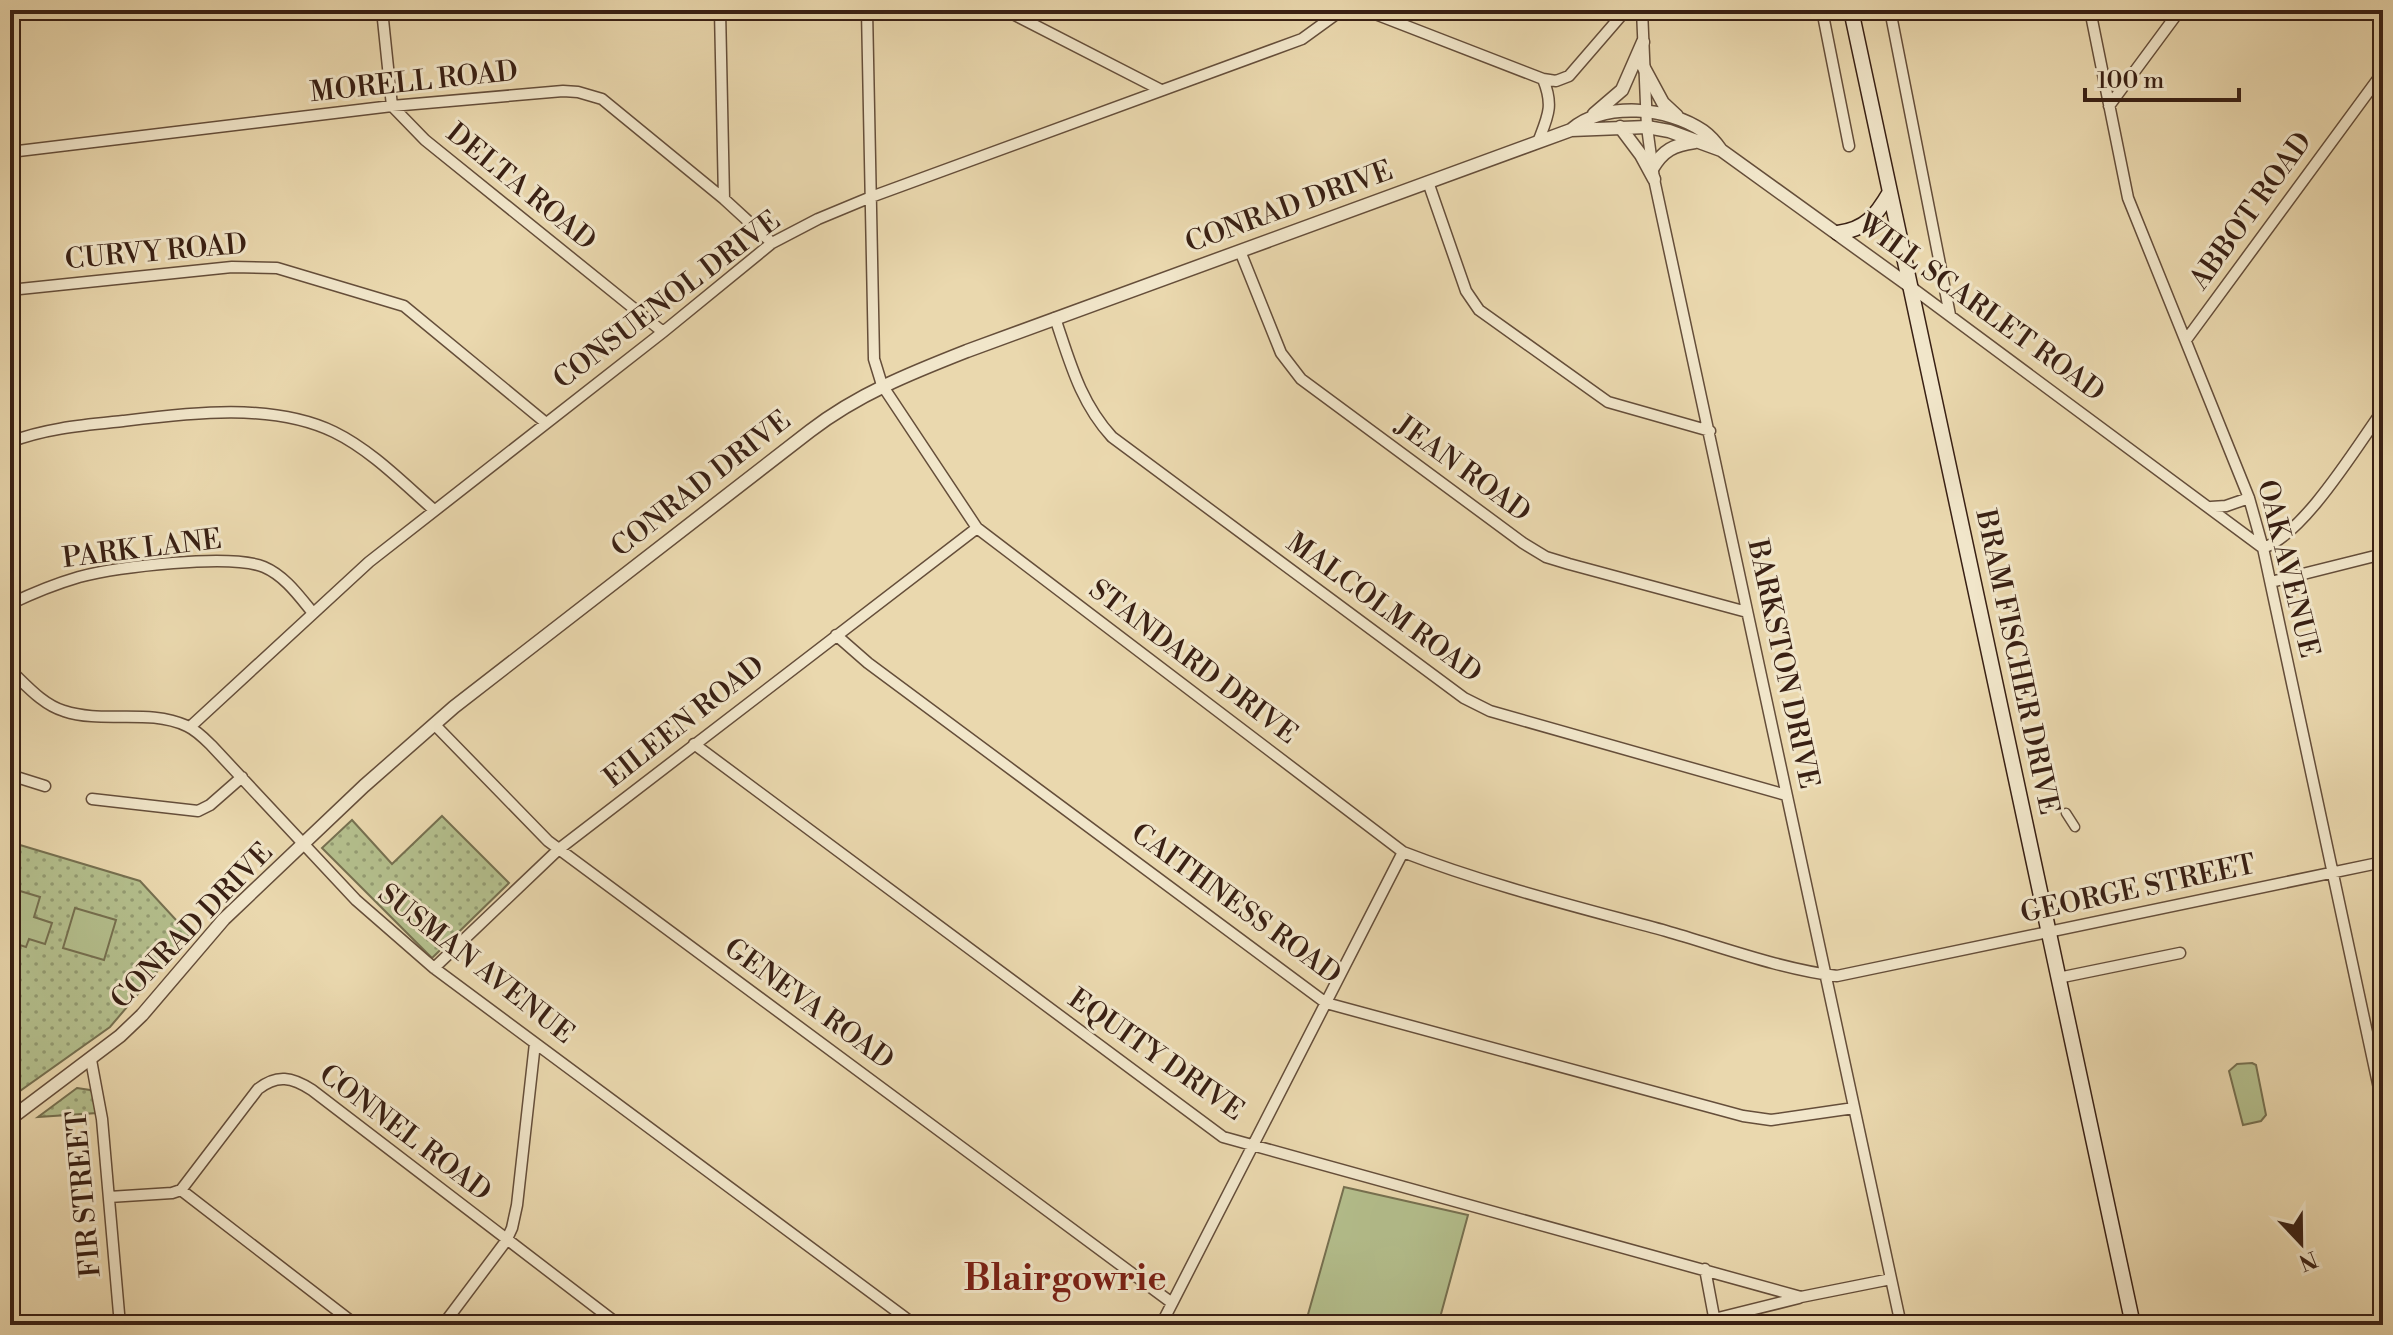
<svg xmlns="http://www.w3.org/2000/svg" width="2393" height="1335" viewBox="0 0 2393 1335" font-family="'Libre Bodoni',serif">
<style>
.grass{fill:url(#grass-dots);stroke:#767050;stroke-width:2}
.pitch{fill:#b4bf8d;stroke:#767050;stroke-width:2}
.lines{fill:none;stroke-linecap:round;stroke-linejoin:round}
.pedestrian-casing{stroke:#654e3a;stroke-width:11}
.minor-casing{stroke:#654e3a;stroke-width:13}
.tertiary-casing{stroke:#654e3a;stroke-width:15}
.secondary-casing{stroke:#392014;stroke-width:17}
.pedestrian{stroke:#f1e6ca;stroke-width:8}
.minor{stroke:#f1e6ca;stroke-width:10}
.tertiary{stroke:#f1e6ca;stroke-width:12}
.secondary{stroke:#f1e6ca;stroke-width:14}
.labels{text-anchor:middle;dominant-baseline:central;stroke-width:6;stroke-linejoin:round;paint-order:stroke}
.street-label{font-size:28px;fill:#392014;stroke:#f1e6ca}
.district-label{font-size:36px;font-weight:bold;fill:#7a1f14;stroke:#f1e6ca}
</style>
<defs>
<pattern id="grass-dots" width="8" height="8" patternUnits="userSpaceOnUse" patternTransform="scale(2)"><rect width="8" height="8" fill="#b4bf8d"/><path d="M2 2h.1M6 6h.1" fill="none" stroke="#939b72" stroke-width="1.8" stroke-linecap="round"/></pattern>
</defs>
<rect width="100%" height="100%" fill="#ead8ae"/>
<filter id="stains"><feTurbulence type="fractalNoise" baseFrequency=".0025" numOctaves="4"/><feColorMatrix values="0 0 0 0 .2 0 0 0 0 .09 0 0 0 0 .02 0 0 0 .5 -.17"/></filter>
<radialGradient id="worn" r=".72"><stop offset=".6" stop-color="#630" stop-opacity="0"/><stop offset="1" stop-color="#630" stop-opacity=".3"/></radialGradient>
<path class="grass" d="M442 816 509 883 432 958 322 848 352 820 392 864Z
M10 842 140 881 189 934 110 1027 10 1098Z
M77 1088 90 1090 97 1097V1113L38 1117Z"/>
<path class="pitch" d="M10 888 40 897 34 917 52 923 45 944 29 939 26 947 10 942Z
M75 908 116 920 104 960 63 948Z
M2252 1063 2256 1065 2266 1115 2261 1121 2243 1125 2229 1071 2237 1064Z
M1344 1187 1468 1215 1438 1325H1305Z"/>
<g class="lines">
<defs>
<path id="pedestrian" d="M2066 813 2075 827"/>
<path id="minor" d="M382 10 392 106 425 140 663 332
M720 10 724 199
M867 10 874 359 882 385 977 528 1403 852C1488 885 1578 907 1666 931 1722 947 1780 969 1837 976L2383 862
M1005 10 1161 90
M1365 10 1543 79 1556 81 1569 76 1626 10
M1642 10 1647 127 1654 179 1901 1325
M1822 10 1849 146
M1890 10 1950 315
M2090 10 2128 198 2249 498 2263 548 2383 1107
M2109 106 2180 10
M1538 142C1548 116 1554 106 1543 79
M10 152 392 106 563 91 578 92 602 99 724 199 772 243
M1428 182 1466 291 1479 310 1608 402 1710 431
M1240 251 1281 353 1301 379 1523 543 1546 557 1569 564 1747 612
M1911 287 2263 548C2304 534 2357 446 2383 410
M10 290 232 267 277 268 404 306 546 423
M1055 318C1070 362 1080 402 1112 437L1464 698 1490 711 1786 795
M2186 340 2383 72
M10 442C46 428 85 425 123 421 188 413 272 402 334 432 371 450 403 483 434 510
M2211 507 2226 506 2249 498
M2271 582 2383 554
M10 604C33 593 55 584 79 577 117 567 230 553 264 567 285 576 299 596 313 613
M836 635 868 663 1326 1003 1743 1116 1771 1120 1854 1108
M10 670C26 685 43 705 64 711 103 724 148 708 187 726 196 730 204 738 211 745L356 900 434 968 915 1325
M434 724 548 841 1172 1303
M190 727 369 562 663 332 772 243 818 219 871 197 1302 39 1342 10
M694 744 1223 1137 1801 1297 1891 1279
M10 775 45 786
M92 799 198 811 210 805 242 777
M434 968 559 849 977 528
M2058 978 2180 953
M91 1060 102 1119 120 1325
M181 1190 258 1089C277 1074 292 1077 312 1090L619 1325
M109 1197 172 1193 181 1190 356 1325
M1705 1269 1715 1322
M1714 1319 1799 1298
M443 1325 506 1241 512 1228 517 1205 535 1043
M1161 1325 1403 852"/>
<path id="tertiary" d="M1643 66 1663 103 1677 116
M1594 114 1622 90 1643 42
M1620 127 1641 155 1654 179
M1571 130C1604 101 1669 107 1703 131 1710 136 1716 143 1721 150L1911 287
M1652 169C1663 150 1674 145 1695 142
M10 1119 120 1036 142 1015 224 919 364 786 454 707 810 431C858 394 911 373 967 351L1571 130 1647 127 1669 131 1721 150"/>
<path id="secondary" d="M1851 10 2133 1325
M1838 233C1866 229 1876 216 1890 192"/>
</defs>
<use href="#pedestrian" class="pedestrian-casing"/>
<use href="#minor" class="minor-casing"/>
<use href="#tertiary" class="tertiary-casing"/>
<use href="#secondary" class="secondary-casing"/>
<use href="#pedestrian" class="pedestrian"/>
<use href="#minor" class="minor"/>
<use href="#tertiary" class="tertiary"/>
<use href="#secondary" class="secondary"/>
</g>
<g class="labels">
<g class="street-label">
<text transform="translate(414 82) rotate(-6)">MORELL ROAD</text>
<text transform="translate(521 187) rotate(39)">DELTA ROAD</text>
<text transform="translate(1289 207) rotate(-20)">CONRAD DRIVE</text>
<text transform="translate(2251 211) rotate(-54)">ABBOT ROAD</text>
<text transform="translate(156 252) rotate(-5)">CURVY ROAD</text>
<text transform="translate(667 300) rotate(-37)">CONSUENOL DRIVE</text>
<text transform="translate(1981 308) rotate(36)">WILL SCARLET ROAD</text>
<text transform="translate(1463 469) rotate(36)">JEAN ROAD</text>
<text transform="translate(701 484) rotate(-38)">CONRAD DRIVE</text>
<text transform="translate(142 549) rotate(-7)">PARK LANE</text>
<text transform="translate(2288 569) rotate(76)">OAK AVENUE</text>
<text transform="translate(1384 608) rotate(36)">MALCOLM ROAD</text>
<text transform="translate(1193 662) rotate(37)">STANDARD DRIVE</text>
<text transform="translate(2017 662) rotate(78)">BRAM FISCHER DRIVE</text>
<text transform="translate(1783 664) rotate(78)">BARKSTON DRIVE</text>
<text transform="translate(684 722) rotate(-38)">EILEEN ROAD</text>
<text transform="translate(2138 889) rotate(-12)">GEORGE STREET</text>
<text transform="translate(1236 904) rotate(36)">CAITHNESS ROAD</text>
<text transform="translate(192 926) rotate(-46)">CONRAD DRIVE</text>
<text transform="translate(476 964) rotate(38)">SUSMAN AVENUE</text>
<text transform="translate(809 1004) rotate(36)">GENEVA ROAD</text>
<text transform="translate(1156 1055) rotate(35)">EQUITY DRIVE</text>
<text transform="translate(405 1133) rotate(37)">CONNEL ROAD</text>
<text transform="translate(84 1194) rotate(-95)">FIR STREET</text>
</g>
<g class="district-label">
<text x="1065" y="1279">Blairgowrie</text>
</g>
</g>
<rect width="2393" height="1335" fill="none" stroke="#ead8ae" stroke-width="40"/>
<rect x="12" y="12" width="2369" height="1311" fill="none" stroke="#392014" stroke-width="4"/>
<rect x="20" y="20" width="2353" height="1295" fill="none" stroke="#392014" stroke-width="2"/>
<g transform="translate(2301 1243) rotate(158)" stroke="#f1e6ca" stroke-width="6" paint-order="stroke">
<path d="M0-6L14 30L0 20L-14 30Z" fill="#392014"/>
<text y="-12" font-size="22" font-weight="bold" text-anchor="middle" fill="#392014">N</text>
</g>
<path d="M2085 88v12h154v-12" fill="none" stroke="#392014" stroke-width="4"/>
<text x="2097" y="88" font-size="24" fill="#392014" stroke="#f1e6ca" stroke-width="6" paint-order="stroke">100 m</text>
<rect width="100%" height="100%" filter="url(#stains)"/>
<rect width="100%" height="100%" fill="url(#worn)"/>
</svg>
